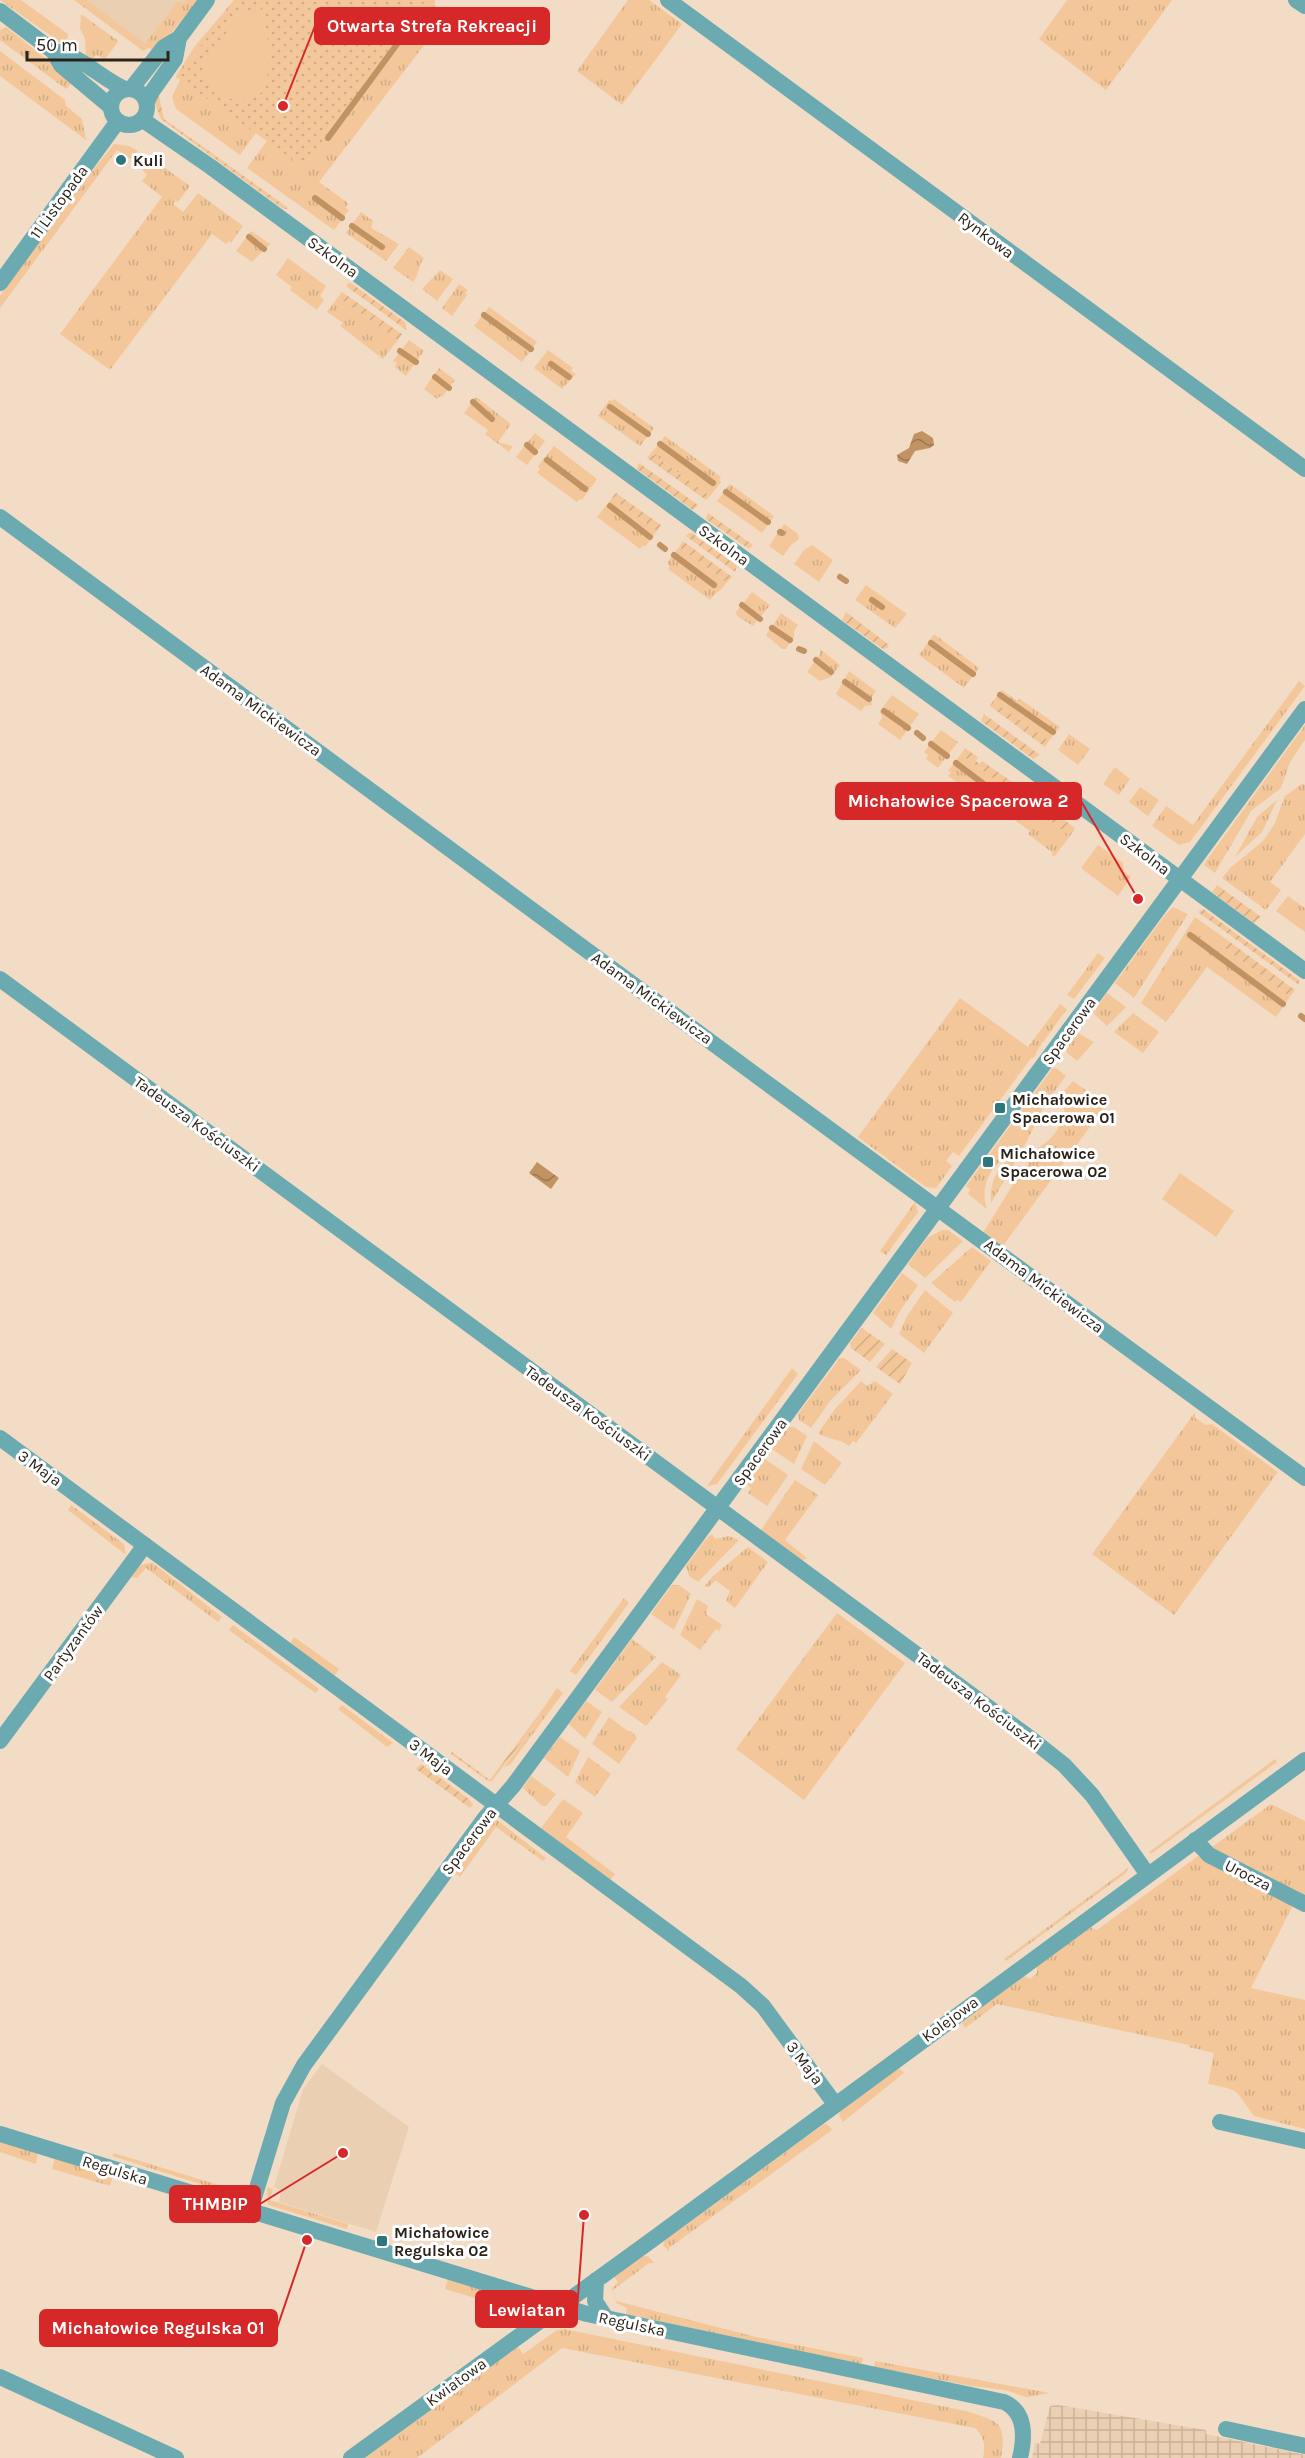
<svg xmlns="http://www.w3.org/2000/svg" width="1305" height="2458" viewBox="0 0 1305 2458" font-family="Karla,sans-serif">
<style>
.built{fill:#ebcfb2}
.industrial{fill:url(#industrial-grid)}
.grass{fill:url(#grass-tufts)}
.park{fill:url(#park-dots)}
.garden{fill:url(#garden-furrows)}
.pitch{fill:#f3c799}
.water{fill:url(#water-waves)}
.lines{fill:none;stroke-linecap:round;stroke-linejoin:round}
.stream{stroke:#c19362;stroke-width:6}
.minor{stroke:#6baab0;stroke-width:16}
.poi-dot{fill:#2c767c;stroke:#fff;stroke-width:2}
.labels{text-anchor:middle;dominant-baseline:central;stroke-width:6;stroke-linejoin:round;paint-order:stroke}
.poi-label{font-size:16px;font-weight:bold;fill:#2a2219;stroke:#fff;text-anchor:start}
.street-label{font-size:16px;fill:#2a2219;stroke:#fff}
.leader{fill:none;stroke:#d62828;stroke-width:2}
.callout-dot{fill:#d62828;stroke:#fff;stroke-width:2}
.callout{fill:#d62828;stroke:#d62828;stroke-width:2}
.callout-label{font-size:18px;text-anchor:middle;font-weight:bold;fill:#fff}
</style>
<defs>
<pattern id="industrial-grid" width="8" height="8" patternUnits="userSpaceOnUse" patternTransform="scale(1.5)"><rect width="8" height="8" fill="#ebcfb2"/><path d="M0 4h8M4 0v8" fill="none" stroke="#cab198"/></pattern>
<pattern id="grass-tufts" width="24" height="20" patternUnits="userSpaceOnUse" patternTransform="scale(1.5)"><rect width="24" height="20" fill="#f3c799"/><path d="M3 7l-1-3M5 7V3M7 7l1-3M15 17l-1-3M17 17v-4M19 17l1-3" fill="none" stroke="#d0ab83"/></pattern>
<pattern id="park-dots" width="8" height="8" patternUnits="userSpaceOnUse" patternTransform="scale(1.5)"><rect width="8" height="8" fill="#f3c799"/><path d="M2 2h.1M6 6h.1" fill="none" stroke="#d0ab83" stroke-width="1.8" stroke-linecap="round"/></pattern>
<pattern id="garden-furrows" width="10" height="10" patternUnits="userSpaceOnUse" patternTransform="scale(1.5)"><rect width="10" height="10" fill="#f3c799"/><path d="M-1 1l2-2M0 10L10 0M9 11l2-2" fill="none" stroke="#d0ab83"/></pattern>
<pattern id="water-waves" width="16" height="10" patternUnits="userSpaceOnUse" patternTransform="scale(1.5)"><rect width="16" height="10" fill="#c19362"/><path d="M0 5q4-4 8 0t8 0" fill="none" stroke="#9d7850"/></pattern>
</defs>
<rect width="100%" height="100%" fill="#f3dcc5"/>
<path class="built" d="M74 0H186L154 43 148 46Z
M322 2064 409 2127 376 2232 279 2202 281 2190 274 2187 303 2089Z"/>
<path class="industrial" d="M1058 2405 1206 2430V2434L1305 2455V2458H1032L1035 2443 1040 2444 1050 2406Z"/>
<path class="grass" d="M0 0H21L68 34 67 42 61 43Z
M74 0H87L145 44 178 1 182 4 186 0H199L155 52 149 48 143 51Z
M234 0H267L258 130 240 155 176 109 172 97 180 80 178 78 177 80 176 76 195 46Z
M408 0H435V7L445 18 319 182 348 203 346 208 349 210 334 230 247 168 269 138Z
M628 0H649L682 24 622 105 577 71Z
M1067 0H1172L1106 90 1039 39Z
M81 14 117 40 118 42 105 59 96 55 91 61 86 56 85 38 80 29Z
M6 27 74 81 66 89 0 40V30Z
M0 51 65 100 66 106 82 119 86 140 0 76Z
M114 144 129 146 138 151 131 159 117 150 0 308V296L86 179Z
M148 156 190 186 178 202 175 201 173 204 183 212 198 193 243 226 231 243 229 241 226 244 212 234 110 370 60 334 162 197 142 181 147 175 140 167Z
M361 212 373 221 371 228 399 244 386 261 346 233Z
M251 231 270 244 252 262 236 251Z
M409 247 424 258C418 266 419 275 413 282L393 268Z
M288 258 326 286 320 296 324 300 317 310 290 290 292 287 276 275Z
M440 270 453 279 437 301 422 289Z
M459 284 468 290 465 293 467 295 452 316 442 308Z
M338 297 398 340 383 359 340 326 343 323 327 312Z
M489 307 537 342 522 362 474 326Z
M409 340 424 351 406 376 395 367 397 363 393 361Z
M548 350 573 368 571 371 576 374 562 389 534 368Z
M439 368 455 380 442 397 440 396 437 399 424 389Z
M476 397 511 424 498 442 513 446 509 452 485 434 488 430 464 413Z
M614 399 654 428 640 446 598 416 609 400 612 401Z
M535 433 545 441 527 465 516 457Z
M665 436 721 477 719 480 721 482 710 496 651 453Z
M554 446 597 479 582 500 580 499 577 502 537 473 540 469 538 466Z
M730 484 774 516 762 533 717 501Z
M612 498 657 531 645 547 643 545 640 549 597 517Z
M784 524 798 534 799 539 791 545 783 556 769 546Z
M812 545 833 560 819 582 794 564 804 550Z
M679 547 727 582C722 590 715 593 710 600L668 569 670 566 667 563Z
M866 585 907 614 895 628 855 600Z
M752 592 770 605 753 626 737 616 736 612Z
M781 613 798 625 794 631V637L786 649H782L766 635Z
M934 634 979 668 964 688 919 655Z
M820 649 840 665 831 677 820 681 807 672 820 654Z
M849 671 876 691 871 698 872 705 865 706 861 711 836 694Z
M1299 681 1305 686 1190 842 1179 845 1152 826 1166 806 1193 825Z
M1002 690 1017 701 1020 699 1060 727 1049 741 993 701Z
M892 695 919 714 900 740 878 724 882 718 880 711Z
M1305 725V740L1290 762 1281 788 1251 811 1215 873 1204 865 1206 861Z
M941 730 958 742 938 768 926 759 928 755 924 752Z
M1069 734 1090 749 1078 765 1058 750Z
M961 754 1013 793 999 813 948 776 951 772 948 771Z
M1115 767 1130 779 1119 795 1103 784Z
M1302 784 1305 785V834L1270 882 1281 890 1266 910 1222 878 1230 868 1263 841 1274 825 1285 796Z
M1140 787 1159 800 1148 816 1129 802Z
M1277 800 1262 832 1235 857 1257 817Z
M1024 801 1070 836 1054 857 1052 855 1053 853 1028 834 1030 831 1012 818Z
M1098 845 1123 863 1124 872 1131 877 1118 896 1081 868Z
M1288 896 1305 908V932L1276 911Z
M1173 907 1188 914 1134 998 1115 983 1165 915Z
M1195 917 1226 939 1222 946 1290 997 1276 1017 1207 967 1166 1022 1141 1003Z
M1098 953 1105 958 1074 999 1067 995Z
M1107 993 1126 1007 1107 1026 1093 1013Z
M960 998 1028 1047 1060 1004 1067 1009 1038 1049 1034 1058H1031L959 1156 953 1152 946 1161 952 1166 936 1188 926 1187 858 1137Z
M1133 1013 1159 1032 1143 1053 1114 1032Z
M1078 1033 1094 1042 1077 1061 1067 1053 1066 1049Z
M1056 1068 1066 1076 1045 1104 1024 1147C999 1155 977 1180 987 1209L968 1194 970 1189 966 1186 1052 1069Z
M1073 1081 1106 1105 1002 1247 983 1233 1025 1165 1027 1166 1029 1162 1027 1160C1032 1150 1036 1150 1044 1144 1061 1131 1067 1112 1064 1091Z
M1020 1154 991 1203C989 1181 999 1162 1020 1154Z
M915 1202 918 1212 886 1255 880 1251Z
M942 1230H948L963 1241 925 1278 908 1264 927 1238Z
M972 1247 991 1261 961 1302 957 1300 955 1302 931 1283Z
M902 1273 918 1285 900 1311 891 1329 873 1313Z
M925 1290 953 1313 924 1353 899 1334 907 1316Z
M840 1358H844L861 1370 831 1400 811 1428 799 1420 798 1414Z
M792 1368 798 1374 717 1484 707 1486Z
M861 1381 867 1386 875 1381 893 1394 856 1443 853 1441 849 1446C839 1438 828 1440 818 1433L835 1409Z
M1195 1412V1418L1206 1425 1212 1424 1278 1472 1174 1615 1092 1554Z
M788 1427H794L807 1436 794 1464 772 1449Z
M814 1441 842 1463 825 1485 801 1469Z
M765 1459 788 1475 767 1506 748 1493 751 1488 746 1484Z
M795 1480 818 1495 785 1540 807 1558 802 1561 761 1530Z
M71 1505 124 1544 126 1555 68 1510Z
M712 1534 715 1539 729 1536 739 1540 698 1582 689 1576 686 1566 705 1540Z
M748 1547 768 1562 735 1608 726 1601 730 1591 715 1580 709 1587H704L713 1576Z
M153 1563 222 1617 218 1622 146 1568 137 1578 132 1577C133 1566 144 1563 153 1563Z
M672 1585H679L691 1594 674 1630 651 1614Z
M624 1598 629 1603 576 1675 570 1671Z
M697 1599 708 1606 706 1614 722 1625 719 1631 716 1629 700 1650 680 1635Z
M837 1613 905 1663 804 1800 736 1749Z
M233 1625 319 1689 316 1693 307 1687 229 1630Z
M294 1637 339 1669 334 1676 290 1643Z
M632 1639 656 1657 612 1702 595 1690Z
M662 1662 681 1675 665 1697 668 1699 646 1726 619 1707Z
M557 1688 563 1693 510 1765 504 1767 541 1717 539 1714Z
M586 1701 602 1712 585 1739 569 1724Z
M342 1705 393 1743 387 1747 338 1709Z
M609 1717 628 1731H631L637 1738 619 1764 592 1744Z
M560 1737 580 1751 568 1777 544 1758Z
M588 1757 611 1774 595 1797 575 1782Z
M1275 1759 1277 1762 1151 1854 1149 1852Z
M531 1776 556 1794 546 1806H542L523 1788Z
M563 1799 583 1813 566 1837 615 1874 610 1880 541 1828Z
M1271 1804 1305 1821V1897L1224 1857 1212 1847Z
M497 1820 546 1858 543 1861 496 1827 460 1877 455 1873 486 1830H489L488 1828Z
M1198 1856 1293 1905 1251 1988 1305 2000V2129L1254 2116C1235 2090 1241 2090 1208 2084L1214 2053 1189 2047V2045L997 2004 965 2028 962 2022 1024 1976 1030 1979 1037 1973V1966L1090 1927 1097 1930Z
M1128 1868 1126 1873 1006 1961 1004 1959Z
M899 2068 904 2073 843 2122 839 2115 840 2111Z
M824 2124H827L832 2130 669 2248V2252L663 2245 664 2241Z
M0 2141 38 2153 36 2164 0 2152Z
M114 2153 238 2191 225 2192 112 2156Z
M55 2158 113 2176 110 2186 52 2169Z
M267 2187 273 2189 270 2200 348 2224 347 2229 268 2205Z
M643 2256H648L654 2263H649L613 2290 616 2301 756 2337 863 2358 861 2364 626 2314 627 2308 616 2303 612 2288 618 2282 614 2277Z
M448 2279 504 2296 502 2302 517 2309V2318L514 2322 515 2310 445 2289Z
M564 2329 966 2411C998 2422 1007 2420 1001 2458H983C986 2446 984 2436 975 2428L562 2348 417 2458H365L518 2347 523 2354 557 2330Z
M875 2361 1050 2393 1026 2397 1005 2390 971 2386 874 2367Z"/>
<path class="park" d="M236 0H426L303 167 177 77Z"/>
<path class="garden" d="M158 92 164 119 287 207V209H283L161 119 155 104Z
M348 283H351L406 323V330L346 286Z
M342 292 402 334 398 340 338 297Z
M651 453 710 496 706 500 647 458Z
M639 463 698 505 693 510 637 469Z
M616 493 661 525 657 531 612 498Z
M708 513 753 545 749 549 706 519Z
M689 533H692L737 566 735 572 686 536Z
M683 541 732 577 727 582 679 547Z
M846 612 889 645 887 648 883 649 842 620Z
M993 701 1049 741 1045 747 990 706Z
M984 714 1040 755 1033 759 981 721Z
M965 748 978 757 976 761 980 764 982 761 1018 786 1013 793 961 754Z
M1029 794 1075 828 1070 836 1024 801Z
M1217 885 1261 917 1254 923 1212 892Z
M1203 909 1299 980V985L1198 912Z
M1226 939 1295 990 1290 997 1221 945Z
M862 1328 885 1344 870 1362 851 1348 850 1343Z
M892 1349 912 1363 900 1384 876 1367Z
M539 1714 541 1717 492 1781H488L451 1754 452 1752 490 1780Z
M421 1764 469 1799 473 1805 470 1808 416 1769Z"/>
<path class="pitch" d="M260 8 264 12C268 38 272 64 264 90 246 112 198 95 203 65 205 52 218 45 225 35 234 19 240 10 260 8Z
M1180 1173 1234 1211 1216 1237 1162 1199Z"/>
<path class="water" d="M922 431 933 438 934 445 930 448 915 451 907 464 898 461 897 455 909 448 914 434Z
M537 1162 559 1178 551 1189 529 1173Z"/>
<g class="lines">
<path class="stream" d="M328 138 406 32
M315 198 342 218
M352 226 382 247
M249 237 264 249
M484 315 531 349
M400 351 416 362
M551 364 569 377
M435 377 449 388
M473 402 492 419
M610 407 648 434
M660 444 713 483
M527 445 535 452
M547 460 585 489
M726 492 768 522
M610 506 650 537
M780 532 782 533
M660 545 665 549
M674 555 714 585
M840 577 846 581
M872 600 882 607
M742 605 760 619
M772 628 790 640
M931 643 973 674
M799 649 804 651
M816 660 831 672
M845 682 869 699
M1000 695 1053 732
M884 711 908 728
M917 733 923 738
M931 744 947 756
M956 763 1006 801
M1190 935 1283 1004
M1301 1016 1305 1019"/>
<path class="minor" d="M668 0 1305 469
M1296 0 1305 6
M0 11 53 51 61 65 111 107
M53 51C81 55 100 78 125 89
M111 107a18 18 0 1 1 36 0a18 18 0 1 1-36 0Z
M131 89 164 47 179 38 207 0
M147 102 151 93 175 59 179 38
M143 120 211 167 1305 971
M0 283 118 121
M0 517 772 1087 1305 1478
M0 979 1030 1738 1064 1765 1092 1795 1148 1875
M0 1438 741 1986 763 2006 835 2104
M0 1741 145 1545
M1195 1840 1209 1855 1305 1904
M1220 2122 1305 2141
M0 2134 587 2314 1004 2402C1026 2412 1025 2437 1020 2458
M250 2211 283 2103 304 2065 485 1818 513 1786 1305 709
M596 2280 595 2301 606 2318
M0 2377 176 2458
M1226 2429 1305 2446
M351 2458 649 2242 1305 1760"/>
</g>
<g class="poi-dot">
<circle cx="121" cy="160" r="6"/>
<rect x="994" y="1102" width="12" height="12" rx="3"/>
<rect x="982" y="1156" width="12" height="12" rx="3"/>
<rect x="376" y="2235" width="12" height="12" rx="3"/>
</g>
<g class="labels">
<g class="poi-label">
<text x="133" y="160">Kuli</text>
<text x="1012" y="1099">Michałowice<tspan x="1012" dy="18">Spacerowa 01</tspan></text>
<text x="1000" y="1153">Michałowice<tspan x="1000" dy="18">Spacerowa 02</tspan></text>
<text x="394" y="2232">Michałowice<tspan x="394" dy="18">Regulska 02</tspan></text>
</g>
<g class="street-label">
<text transform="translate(59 202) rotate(-54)">11 Listopada</text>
<text transform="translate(986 235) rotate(37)">Rynkowa</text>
<text transform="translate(333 257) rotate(36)">Szkolna</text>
<text transform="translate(724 545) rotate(36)">Szkolna</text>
<text transform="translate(261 710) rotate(36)">Adama Mickiewicza</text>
<text transform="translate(1145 854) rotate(37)">Szkolna</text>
<text transform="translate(652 998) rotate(36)">Adama Mickiewicza</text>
<text transform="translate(1069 1031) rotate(-54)">Spacerowa</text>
<text transform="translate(197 1124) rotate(36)">Tadeusza Kościuszki</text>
<text transform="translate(1044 1286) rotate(37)">Adama Mickiewicza</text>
<text transform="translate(588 1413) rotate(36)">Tadeusza Kościuszki</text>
<text transform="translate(760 1452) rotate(-54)">Spacerowa</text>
<text transform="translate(40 1468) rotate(36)">3 Maja</text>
<text transform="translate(73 1643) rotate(-54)">Partyzantów</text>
<text transform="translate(979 1701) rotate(37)">Tadeusza Kościuszki</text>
<text transform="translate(431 1757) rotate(37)">3 Maja</text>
<text transform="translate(469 1841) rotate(-53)">Spacerowa</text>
<text transform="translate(1248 1875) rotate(27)">Urocza</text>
<text transform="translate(950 2019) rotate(-36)">Kolejowa</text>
<text transform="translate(805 2063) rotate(53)">3 Maja</text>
<text transform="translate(115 2170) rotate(17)">Regulska</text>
<text transform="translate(632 2324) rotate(12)">Regulska</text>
<text transform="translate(456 2382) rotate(-36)">Kwiatowa</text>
</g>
</g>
<path class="leader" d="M283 106L315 26M1138 899L1081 801M343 2153L260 2204M584 2215L577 2309M307 2240L277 2328"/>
<g class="callout-dot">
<circle cx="283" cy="106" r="6"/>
<circle cx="1138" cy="899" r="6"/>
<circle cx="343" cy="2153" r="6"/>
<circle cx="584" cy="2215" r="6"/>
<circle cx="307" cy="2240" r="6"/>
</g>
<g class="callout">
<rect x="315" y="8" width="234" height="36" rx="6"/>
<rect x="836" y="783" width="245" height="36" rx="6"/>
<rect x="170" y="2186" width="90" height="36" rx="6"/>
<rect x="476" y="2291" width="101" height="36" rx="6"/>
<rect x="40" y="2310" width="237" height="36" rx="6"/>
</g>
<g class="callout-label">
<text x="432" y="32">Otwarta Strefa Rekreacji</text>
<text x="958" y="807">Michałowice Spacerowa 2</text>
<text x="215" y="2210">THMBIP</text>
<text x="527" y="2316">Lewiatan</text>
<text x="158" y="2334">Michałowice Regulska 01</text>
</g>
<path d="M27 51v9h141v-9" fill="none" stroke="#2a2219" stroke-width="3"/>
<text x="36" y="51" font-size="18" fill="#2a2219" stroke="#ffffff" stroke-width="4.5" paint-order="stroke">50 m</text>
</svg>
